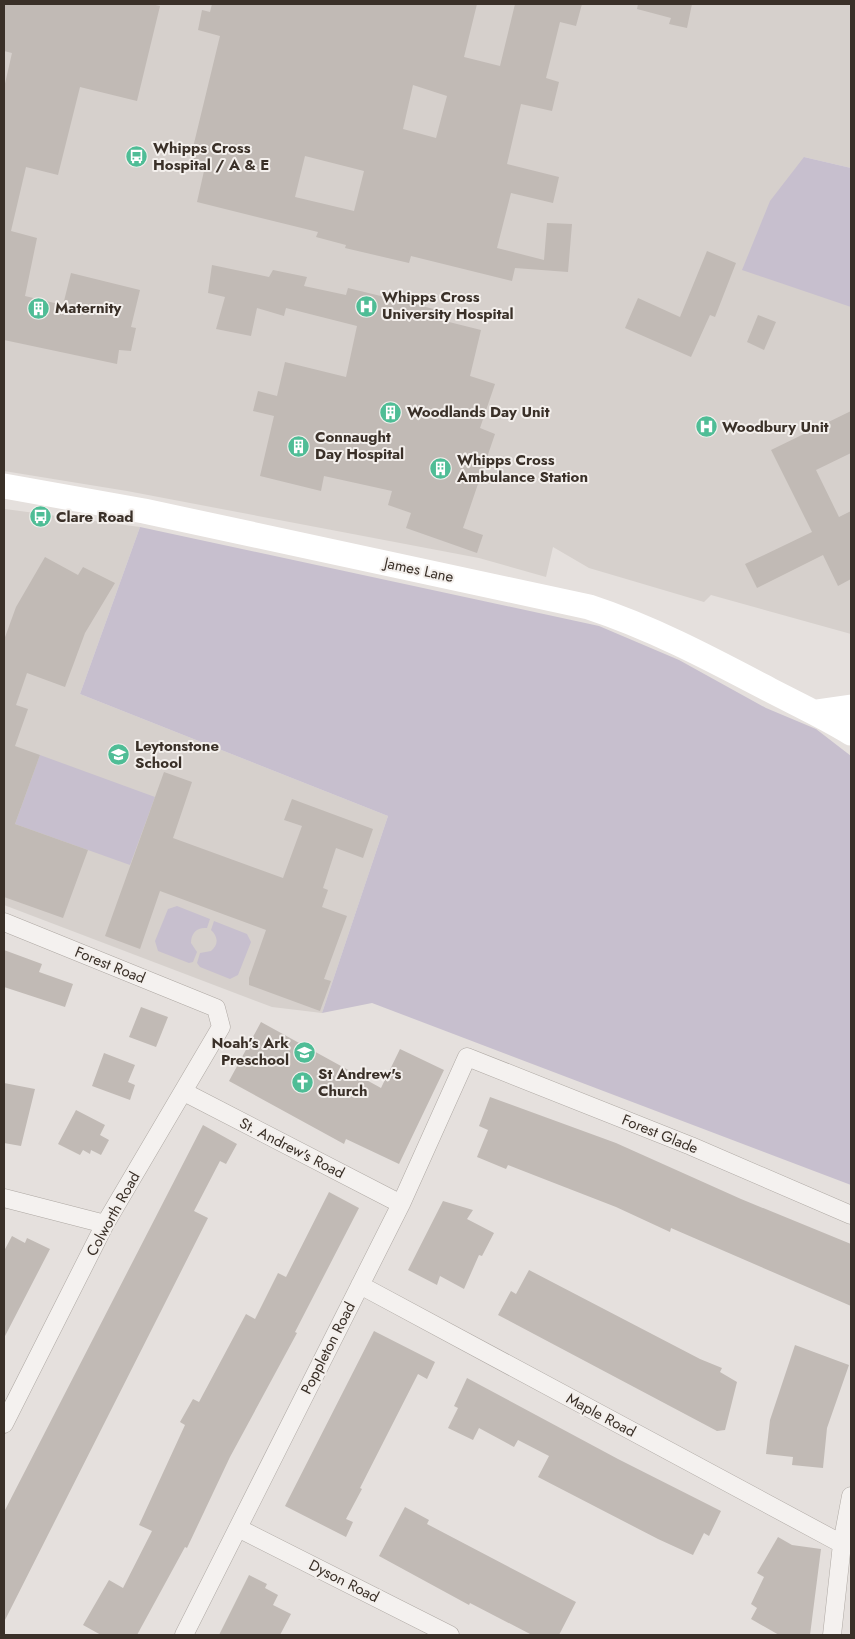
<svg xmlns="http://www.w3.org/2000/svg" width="855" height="1639" viewBox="0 0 855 1639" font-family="Jost,sans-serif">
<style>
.built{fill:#d6d0cc}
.green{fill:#c7bfce}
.building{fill:#c1bab5;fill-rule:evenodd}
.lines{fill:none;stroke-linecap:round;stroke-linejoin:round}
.street-casing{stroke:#aea8a3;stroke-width:19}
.street{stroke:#f4f1ef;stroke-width:18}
.secondary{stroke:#fff;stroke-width:25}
.labels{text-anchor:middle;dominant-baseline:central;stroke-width:4;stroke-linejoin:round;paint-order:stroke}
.poi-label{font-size:15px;font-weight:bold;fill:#3a3028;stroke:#f3efec;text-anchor:start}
.street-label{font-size:15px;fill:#3a3028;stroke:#f3efec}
</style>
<rect width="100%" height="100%" fill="#e5e0dd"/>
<path class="built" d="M4 4H851V168L804 157 851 220V634L711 595 704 602 589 568 553 547 546 577 479 558 127 491 4 471Z
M5 509 140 527 80 694 388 816 322 1013 272 1007 4 905Z"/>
<path class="green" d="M804 157 851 168V307L742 270 770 201Z
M140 527 599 626 679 660 766 708 816 729 851 756V1185L372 1003 322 1013 388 816 80 694Z
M40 755 155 797 130 865 15 824Z
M177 906 210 919 207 928C197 927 191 933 191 943L197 952 193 962 189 963 158 951 155 941 168 909Z
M214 921 247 934 251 942 238 975 230 979 200 967 197 963 200 953 211 951C219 945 218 936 211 930Z"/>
<path class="building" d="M4 4H151L160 6 137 101 80 87 58 175 26 167 11 231 37 238 25 296 63 305 71 273 140 290 131 327 136 328 131 351 119 350 117 364 4 340V88L12 53 4 51Z
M212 4H477L464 57 500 66 515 4H582L576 26 560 22 546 78 559 82 552 111 521 104 507 164 559 177 553 203 511 193 497 248 544 260 547 223 572 224 568 272 515 268 512 281 411 256 409 263 345 248 346 245 316 237 318 232 197 202 204 171 188 168 220 36 198 30 202 10 210 12ZM413 85 447 96 436 138 403 129ZM305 156 364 171 354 211 295 197Z
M638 4H692L687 28 669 24 671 18 637 9Z
M707 251 736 263 715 317 710 315 691 357 625 328 638 298 680 317Z
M212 265 269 277 273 270 307 277 304 286 346 295 348 288 434 309 433 318 481 330 470 376 495 384 480 428 495 434 463 528 483 535 477 553 406 528 411 513 388 505 392 491 324 476 321 491 260 476 274 416 253 411 258 391 277 396 285 362 346 377 357 326 286 308 284 316 257 308 251 336 216 329 225 297 208 293Z
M758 315 776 322 764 350 747 342Z
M851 411V453L816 470 839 517 851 511V579L838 586 823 555 757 588 745 564 812 532 771 450Z
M45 557 78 575 83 567 115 583 85 633 65 687 27 673 16 705 28 709 15 746 40 755 15 824 88 850 63 918 4 897V640L16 607Z
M164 772 192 782 173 838 283 878 302 826 284 820 292 799 373 829 363 858 336 848 323 888 328 890 322 907 347 916 324 979 331 981 320 1011 249 985V978L266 930 160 891 140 949 105 936Z
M4 950 42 964 39 972 73 984 65 1007 4 987Z
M141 1007 168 1017 156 1047 129 1037Z
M261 1022 381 1088 400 1049 444 1070 399 1164 346 1139 344 1144 229 1081Z
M104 1053 135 1065 128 1082 135 1085 130 1100 92 1086Z
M4 1083 35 1089 21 1146 4 1143Z
M490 1097 616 1143 741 1199 851 1244V1306L671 1228 670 1232 616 1207 549 1181 508 1165 506 1169 477 1157 488 1130 479 1126Z
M76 1110 105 1125 100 1135 109 1140 101 1155 91 1150 90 1154 83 1150 80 1155 58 1144Z
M203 1125 237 1144 226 1164 220 1161 194 1211 208 1218 4 1622V1512Z
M329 1192 359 1208 295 1332 297 1333 230 1457 187 1548 185 1547 137 1635H101L83 1625 109 1580 123 1588 152 1531 139 1525 185 1425 180 1422 193 1399 199 1402 246 1314 255 1319 278 1273 286 1277Z
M443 1201 473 1210 467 1219 494 1233 482 1256 479 1255 464 1289 440 1276 437 1285 408 1270Z
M12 1236 25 1243 27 1238 50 1249 4 1338V1251Z
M529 1270 700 1359 722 1368 720 1372 737 1382 725 1430 717 1431 498 1315 511 1291 516 1294Z
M374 1331 435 1362 427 1379 418 1374 360 1488 362 1489 346 1519 353 1522 346 1537 285 1506Z
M795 1345 849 1365 827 1428 823 1468 792 1465 793 1457 766 1454 770 1420Z
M467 1378 618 1459 721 1511 709 1536 704 1533 693 1555 658 1539 538 1477 549 1456 518 1440 514 1447 479 1428 473 1440 448 1428 458 1408 454 1406Z
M405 1507 429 1520 427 1524 576 1602 559 1635H532L470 1603 469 1605 379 1556Z
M778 1537 792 1545 821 1549 810 1635H779L751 1619 757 1608 751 1604 764 1577 757 1573Z
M249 1575 267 1584 265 1588 278 1595 273 1605 291 1614 280 1635H219Z"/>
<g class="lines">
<defs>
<path id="street" d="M4 922 216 1008 221 1027 105 1224 4 1424
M184 1092 401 1204
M4 1198 105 1224
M360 1285 842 1544
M238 1528 450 1635
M184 1635 401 1204 467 1057 691 1146 851 1215
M832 1635 842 1544 851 1496"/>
</defs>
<use href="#street" class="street-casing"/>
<use href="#street" class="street"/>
<path class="secondary" d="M4 486 144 511 589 607C653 628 711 659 770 690 797 704 825 717 851 733
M816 712 851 707"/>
</g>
<defs>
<symbol id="bus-disc" viewBox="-11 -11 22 22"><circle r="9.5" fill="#4fbd96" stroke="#f3efec"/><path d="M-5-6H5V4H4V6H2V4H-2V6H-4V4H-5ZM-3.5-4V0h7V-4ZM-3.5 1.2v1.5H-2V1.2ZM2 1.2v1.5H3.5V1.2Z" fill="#fff"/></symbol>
<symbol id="hospital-disc" viewBox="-11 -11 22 22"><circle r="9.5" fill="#4fbd96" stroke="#f3efec"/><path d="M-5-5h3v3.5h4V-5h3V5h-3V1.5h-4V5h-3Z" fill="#fff"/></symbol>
<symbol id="building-disc" viewBox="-11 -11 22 22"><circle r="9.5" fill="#4fbd96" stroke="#f3efec"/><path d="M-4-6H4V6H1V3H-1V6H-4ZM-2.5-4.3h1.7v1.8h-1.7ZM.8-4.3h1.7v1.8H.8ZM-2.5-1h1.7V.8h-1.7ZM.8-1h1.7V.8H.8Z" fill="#fff"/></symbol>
<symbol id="school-disc" viewBox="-11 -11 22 22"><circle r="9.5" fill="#4fbd96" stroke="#f3efec"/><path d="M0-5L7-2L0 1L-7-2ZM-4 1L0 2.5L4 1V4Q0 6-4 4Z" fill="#fff"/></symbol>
<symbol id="church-disc" viewBox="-11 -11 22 22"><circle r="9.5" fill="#4fbd96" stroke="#f3efec"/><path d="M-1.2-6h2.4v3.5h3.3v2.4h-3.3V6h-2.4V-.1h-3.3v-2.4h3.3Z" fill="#fff"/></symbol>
</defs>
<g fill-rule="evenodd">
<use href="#bus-disc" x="124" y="144" width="25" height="25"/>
<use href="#hospital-disc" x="354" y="294" width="25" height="25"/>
<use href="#building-disc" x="26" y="296" width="25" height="25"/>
<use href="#building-disc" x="378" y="400" width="25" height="25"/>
<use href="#hospital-disc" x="694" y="414" width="25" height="25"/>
<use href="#building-disc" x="286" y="434" width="25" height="25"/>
<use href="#building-disc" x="428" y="456" width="25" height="25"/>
<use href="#bus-disc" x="28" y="504" width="25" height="25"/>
<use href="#school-disc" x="106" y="742" width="25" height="25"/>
<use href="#school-disc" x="292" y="1040" width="25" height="25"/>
<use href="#church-disc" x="290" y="1070" width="25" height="25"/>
</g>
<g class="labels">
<g class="poi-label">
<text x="153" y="148">Whipps Cross<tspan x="153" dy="17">Hospital / A &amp; E</tspan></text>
<text x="382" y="297">Whipps Cross<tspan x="382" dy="17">University Hospital</tspan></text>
<text x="55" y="308">Maternity</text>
<text x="407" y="412">Woodlands Day Unit</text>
<text x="722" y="427">Woodbury Unit</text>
<text x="315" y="437">Connaught<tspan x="315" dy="17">Day Hospital</tspan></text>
<text x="457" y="460">Whipps Cross<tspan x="457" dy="17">Ambulance Station</tspan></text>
<text x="56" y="517">Clare Road</text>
<text x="135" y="746">Leytonstone<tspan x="135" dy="17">School</tspan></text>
<text x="289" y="1043" text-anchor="end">Noah’s Ark<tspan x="289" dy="17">Preschool</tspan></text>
<text x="318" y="1074">St Andrew's<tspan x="318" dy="17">Church</tspan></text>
</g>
<g class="street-label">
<text transform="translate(419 570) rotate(12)">James Lane</text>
<text transform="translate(110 965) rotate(22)">Forest Road</text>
<text transform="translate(660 1134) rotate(22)">Forest Glade</text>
<text transform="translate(292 1148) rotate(27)">St. Andrew's Road</text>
<text transform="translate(113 1214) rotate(-61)">Colworth Road</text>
<text transform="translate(328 1348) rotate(-63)">Poppleton Road</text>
<text transform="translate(601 1415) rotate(28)">Maple Road</text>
<text transform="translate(344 1581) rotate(27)">Dyson Road</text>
</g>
</g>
<rect width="855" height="1639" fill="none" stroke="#3a3028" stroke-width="10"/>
</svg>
